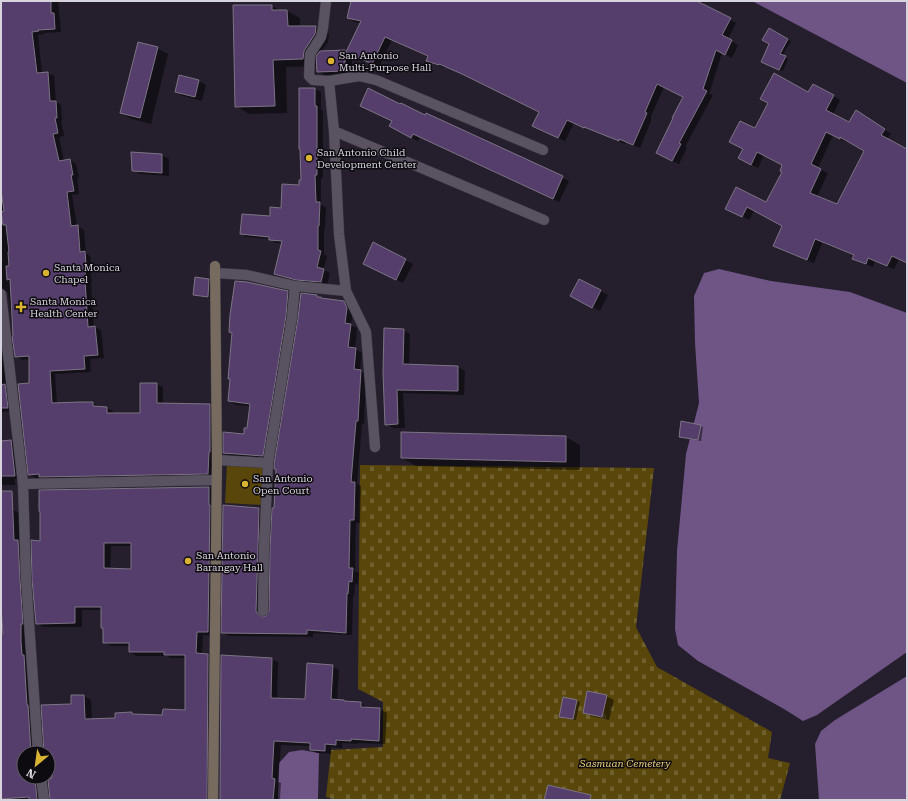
<svg xmlns="http://www.w3.org/2000/svg" width="908" height="801" viewBox="0 0 908 801" font-family="'Roboto Serif',serif">
<style>
.cemetery{fill:url(#cemetery-stones)}
.park{fill:#58460b}
.water{fill:#6e5585}
.shadow{fill:#0007;fill-rule:evenodd}
.building{fill:#563e6c;stroke:#7c7484;fill-rule:evenodd}
.lines{fill:none;stroke-linecap:round;stroke-linejoin:round}
.street-casing{stroke:#3e3944;stroke-width:11}
.secondary-casing{stroke:#3e3944;stroke-width:11}
.street{stroke:#595261;stroke-width:10}
.secondary{stroke:#776b60;stroke-width:10}
.poi-dot{fill:#dab333;stroke:#0d0a10;stroke-width:1.5}
.labels{text-anchor:middle;dominant-baseline:central;stroke-width:3;stroke-linejoin:round;paint-order:stroke}
.poi-label{font-size:10px;fill:#d8d4dd;stroke:#0d0a10;text-anchor:start}
.park-label{font-size:10px;font-style:italic;fill:#efd27c;stroke:#0d0a10}
</style>
<defs>
<pattern id="cemetery-stones" width="16" height="16" patternUnits="userSpaceOnUse"><rect width="16" height="16" fill="#58460b"/><path d="M2 7V4a2 2 0 0 1 4 0v3zM10 15v-3a2 2 0 0 1 4 0v3z" fill="#6f602e"/></pattern>
</defs>
<rect width="100%" height="100%" fill="#251e2c"/>
<path class="cemetery" d="M360 465 654 468 636 627 657 667 772 732 768 758 790 763 780 800H336L326 797 331 750 383 747V702L358 689Z"/>
<path class="park" d="M227 463 264 465 262 505 225 503Z"/>
<path class="water" d="M752 1H907V83Z
M719 269 771 281 850 292 907 313V652L817 715 803 721 784 709 698 661 678 645 675 629 677 551 686 454 699 403 695 343 694 296 704 273Z
M907 676V800H819L815 744 821 731 835 720Z
M302 750 319 753 318 800H278L279 763 289 752Z"/>
<path class="shadow" d="M1 1H58L61 32 44 33V34L38 35 42 73H48L54 76 56 102 61 105 62 121H61L64 136 59 137 64 161 70 160 76 164 79 178H77L79 194 72 195 77 226 84 230 86 253 90 256 92 268H90L92 282 91 283 94 327 101 330 104 358 90 359 91 372 55 374 57 404 93 403 99 407 106 408 113 411 112 414H141V384H157L163 387V404L210 405 216 409 214 477 46 480 42 478H36L29 474 30 359 22 360 16 356 8 293 7 291 3 292 1 295Z
M352 1H700L704 3 703 5 736 23 728 39 738 45 732 58 722 53 709 94 713 95 685 147 687 148 679 164 664 157 684 97 664 87 651 116V121L640 148 626 142 625 144 574 123 565 141 540 129V112L470 77 446 67 445 68 434 64 427 60 429 57 392 40 379 67 352 54V75H325L318 71V66L286 67 287 113 249 114 236 106 272 6 281 11H287L300 18V27H316L329 34 328 42 321 52 344 51 347 53 361 23 355 22 349 18Z
M769 30 791 41 782 56 788 59 783 71 765 63 770 43Z
M157 48 168 54 151 124 132 119 121 113Z
M180 76 199 81 206 85 202 101 183 96 176 92Z
M813 85 840 100 833 115 850 123 863 115 891 134 887 139 907 151V262L899 259 894 269 875 261 873 267 860 262 853 258 854 256 822 243 814 263 781 250 775 246 783 226 754 210 749 220 726 208 766 203 783 172 784 165 764 155 758 168 746 162 756 130 809 93ZM833 135 847 142 848 140 866 151 837 205 817 197 828 173 818 168Z
M315 89 321 92V110H323V178H321V205L326 207 325 229H324V254L327 256 323 270 330 273 327 285 303 283 281 277 275 274 283 243H276L270 239 247 237 241 234 271 217 282 209 300 186 302 181Z
M427 114 569 181 559 202 420 137 418 141 396 130Z
M162 155 169 159V176L140 174 133 170Z
M374 244 413 264 403 283 371 267Z
M208 280 212 282 211 298 197 296 194 294Z
M580 280 608 295 600 311 578 300Z
M288 292 295 296 269 460 231 456 224 452 245 435 248 429 250 406 236 405 229 401Z
M302 294 317 296 324 299 343 302 350 306 353 312 351 325 357 328 355 349 362 353 360 371 366 374 364 424H362L357 484 361 486 360 523H356L355 571 359 573 358 585 355 584 354 596H353L352 635 313 633V637L229 636 222 632 224 506 259 509 265 512 262 615 263 618 267 617 270 612 275 509Z
M1 304 13 411 1 412Z
M403 330 410 334 409 366 458 367 465 371 464 395 403 393 405 428H393L386 424Z
M700 426 703 427 701 441 683 438 680 436Z
M566 437 580 445V470L416 466 402 458Z
M11 441 17 445 21 479H15V485H2V486H1V442Z
M209 488 215 491V636L203 635 202 655H208L214 659 213 800H51L48 775V753H45L72 705V696H84L91 700 92 719H116V714L132 713 136 715 163 716 186 711V658H171L167 656H136L130 652V646H111L104 642V629L102 628V610H82V627H43L37 623 41 542ZM111 546H132V570H110Z
M1 510H13L19 513 37 753H24V777H43V800H1Z
M272 659 278 662 277 699 306 700 333 666 339 670 337 700 344 701 347 702 360 703 367 707V708L380 709 387 713 385 744 357 743V744L342 743V748L331 747V754L317 753 311 750V746L281 745 278 782 281 783 280 798 281 800H221Z
M606 696 614 700 609 720 591 716 584 712Z
M577 701 580 702 576 720 564 718 560 716Z"/>
<path class="building" d="M1 1H51V13H54L55 29 38 30 39 31 32 32 37 73 48 72 50 101H56L57 118H55L58 133 53 134 59 161 70 159 73 175H71L74 191 67 192 71 226 78 225 80 252 85 251 86 265H84L86 279 85 280 88 327 95 326 98 355 84 356 85 369 50 371 52 403 79 402H93V406L107 407V413H140V383H157V403L210 404V452H209L208 474 39 477V474L28 475 18 384 29 383V356L15 357 12 336H13L10 279 7 280 6 266H9L8 252H9L6 225H3L1 212 4 211 1 190Z
M351 1H697L731 18 722 35 732 40 725 55 716 50 703 89 707 91 679 143 681 144 672 161 656 153 673 118H672L683 97 657 84 645 112 647 113 633 145 619 139V141L584 127V128L567 120 558 138 532 126 539 112 462 74 439 64V65L426 61 428 56 385 37 372 64 346 52 361 21 347 18Z
M233 5H272V10H287L288 26H316L315 34 304 51 303 59 273 60 275 106 235 107Z
M769 28 788 39 780 54 786 56 779 70 761 62 769 44 762 40Z
M138 42 158 47 140 118 120 113Z
M345 50V71L317 72 316 56 320 51Z
M774 73 808 92 813 84 834 95 826 110 849 122 856 110 885 129 881 135 907 149V263L892 256 887 266 868 258 866 264 852 259 854 255 815 239 807 260 773 246 782 226 747 207 742 217 725 209 736 187 766 202 782 172 780 171 782 165 757 152 751 165 738 158 743 149 729 142 740 121 755 128 768 103 760 99ZM826 132 840 139V137L864 151 837 204 810 193 821 169 811 164Z
M179 75 199 80 195 97 175 92Z
M299 88H315V106H317V175H315L316 202H320L319 226H318V250L321 251 317 267 324 269 321 282 296 280 274 274 282 241 269 240V237L240 234 242 214 270 216V207L281 208 282 184 299 185V180H301L300 149H299Z
M368 88 400 104 401 103 425 115 426 113 563 176 553 199 413 134 411 138 389 126 392 121 360 106Z
M131 152 162 154V173L132 171Z
M373 242 406 259 396 280 363 264Z
M195 277 209 279 208 297 193 295Z
M579 279 601 290 592 308 570 296Z
M235 281 247 282 288 291 286 316 263 456 223 453V432L244 434V428H247L250 404 228 401 230 379H228L232 333 229 332 230 315Z
M301 293 317 295V297H321V298L344 301 347 308 345 323 351 324 348 347 356 348 354 369 361 370 358 421H356L351 482H355L354 520H350L349 568H353L352 582 349 581 348 594 347 593 346 633 307 630V634L221 633 223 505 259 508 258 549 256 611 258 614 263 617 266 616 269 611 270 549 272 508H274L276 469H274V464L298 318Z
M384 328 404 329 403 364 458 366V391L397 390 398 424 385 425 383 373Z
M5 384 8 408H1V385Z
M681 421 701 425 698 440 679 437Z
M401 432 566 436V462L401 458Z
M11 440 15 476H1V441Z
M209 487V505H210L208 632H197L196 653 208 654 207 800H50L48 779 52 778 49 753H44L41 705 71 704V695H84L85 719 115 718V713L132 712V714L162 715 163 709 185 710V655H164V652H129V643H103V628H101V607H75V623L36 624 32 579 31 540 40 541V512L39 511V490ZM104 543H131V569L104 568Z
M1 491H12L14 540H18L20 579 23 624H21V641L22 655H24L26 690 27 705H28L31 753H24V780L35 779 37 800H29V797L1 799V634H3L1 607Z
M221 655 272 658 271 698 305 699 307 663 333 665 331 699 344 700V701L361 702V707L380 708 379 741 351 739V741L336 740V745L325 744V751L310 750V743L274 741 272 778 275 779 273 800H220Z
M587 691 607 695 602 717 583 713Z
M563 697 577 700 573 719 559 717Z
M548 785 591 795 590 800H544Z"/>
<g class="lines">
<defs>
<path id="street" d="M326 1 323 28 321 37 310 54 309 76 313 80 329 81 359 76 376 80 543 150
M329 81 334 131 339 234 346 291 366 332 375 447
M334 131 544 220
M215 273 247 275 295 286 346 291
M1 294 23 484 26 579 38 753
M217 460 268 463
M23 484 216 480
M263 611 264 549 268 463 292 317 295 286
M41 777 44 800"/>
<path id="secondary" d="M213 800 217 460 215 266"/>
</defs>
<use href="#street" class="street-casing"/>
<use href="#secondary" class="secondary-casing"/>
<use href="#street" class="street"/>
<use href="#secondary" class="secondary"/>
</g>
<g class="poi-dot">
<circle cx="331" cy="61" r="4"/>
<circle cx="309" cy="158" r="4"/>
<circle cx="46" cy="273" r="4"/>
<path d="M19 301h4v4h4v4h-4v4h-4v-4h-4v-4h4z"/>
<circle cx="245" cy="484" r="4"/>
<circle cx="188" cy="561" r="4"/>
</g>
<g class="labels">
<g class="poi-label">
<text x="339" y="55">San Antonio<tspan x="339" dy="12">Multi-Purpose Hall</tspan></text>
<text x="317" y="152">San Antonio Child<tspan x="317" dy="12">Development Center</tspan></text>
<text x="54" y="267">Santa Monica<tspan x="54" dy="12">Chapel</tspan></text>
<text x="30" y="301">Santa Monica<tspan x="30" dy="12">Health Center</tspan></text>
<text x="253" y="478">San Antonio<tspan x="253" dy="12">Open Court</tspan></text>
<text x="196" y="555">San Antonio<tspan x="196" dy="12">Barangay Hall</tspan></text>
</g>
<g class="park-label">
<text x="625" y="763">Sasmuan Cemetery</text>
</g>
</g>
<rect width="908" height="801" fill="none" stroke="#d8d4dd" stroke-width="4"/>
<g transform="translate(36 765) rotate(209)"><circle r="19" fill="#0d0a10" stroke="#5e5b62"/>
<path d="M0-3L7 15L0 10L-7 15Z" fill="#dab333"/>
<text y="-6" font-size="11" font-weight="bold" text-anchor="middle" fill="#d8d4dd">N</text>
</g>
</svg>
